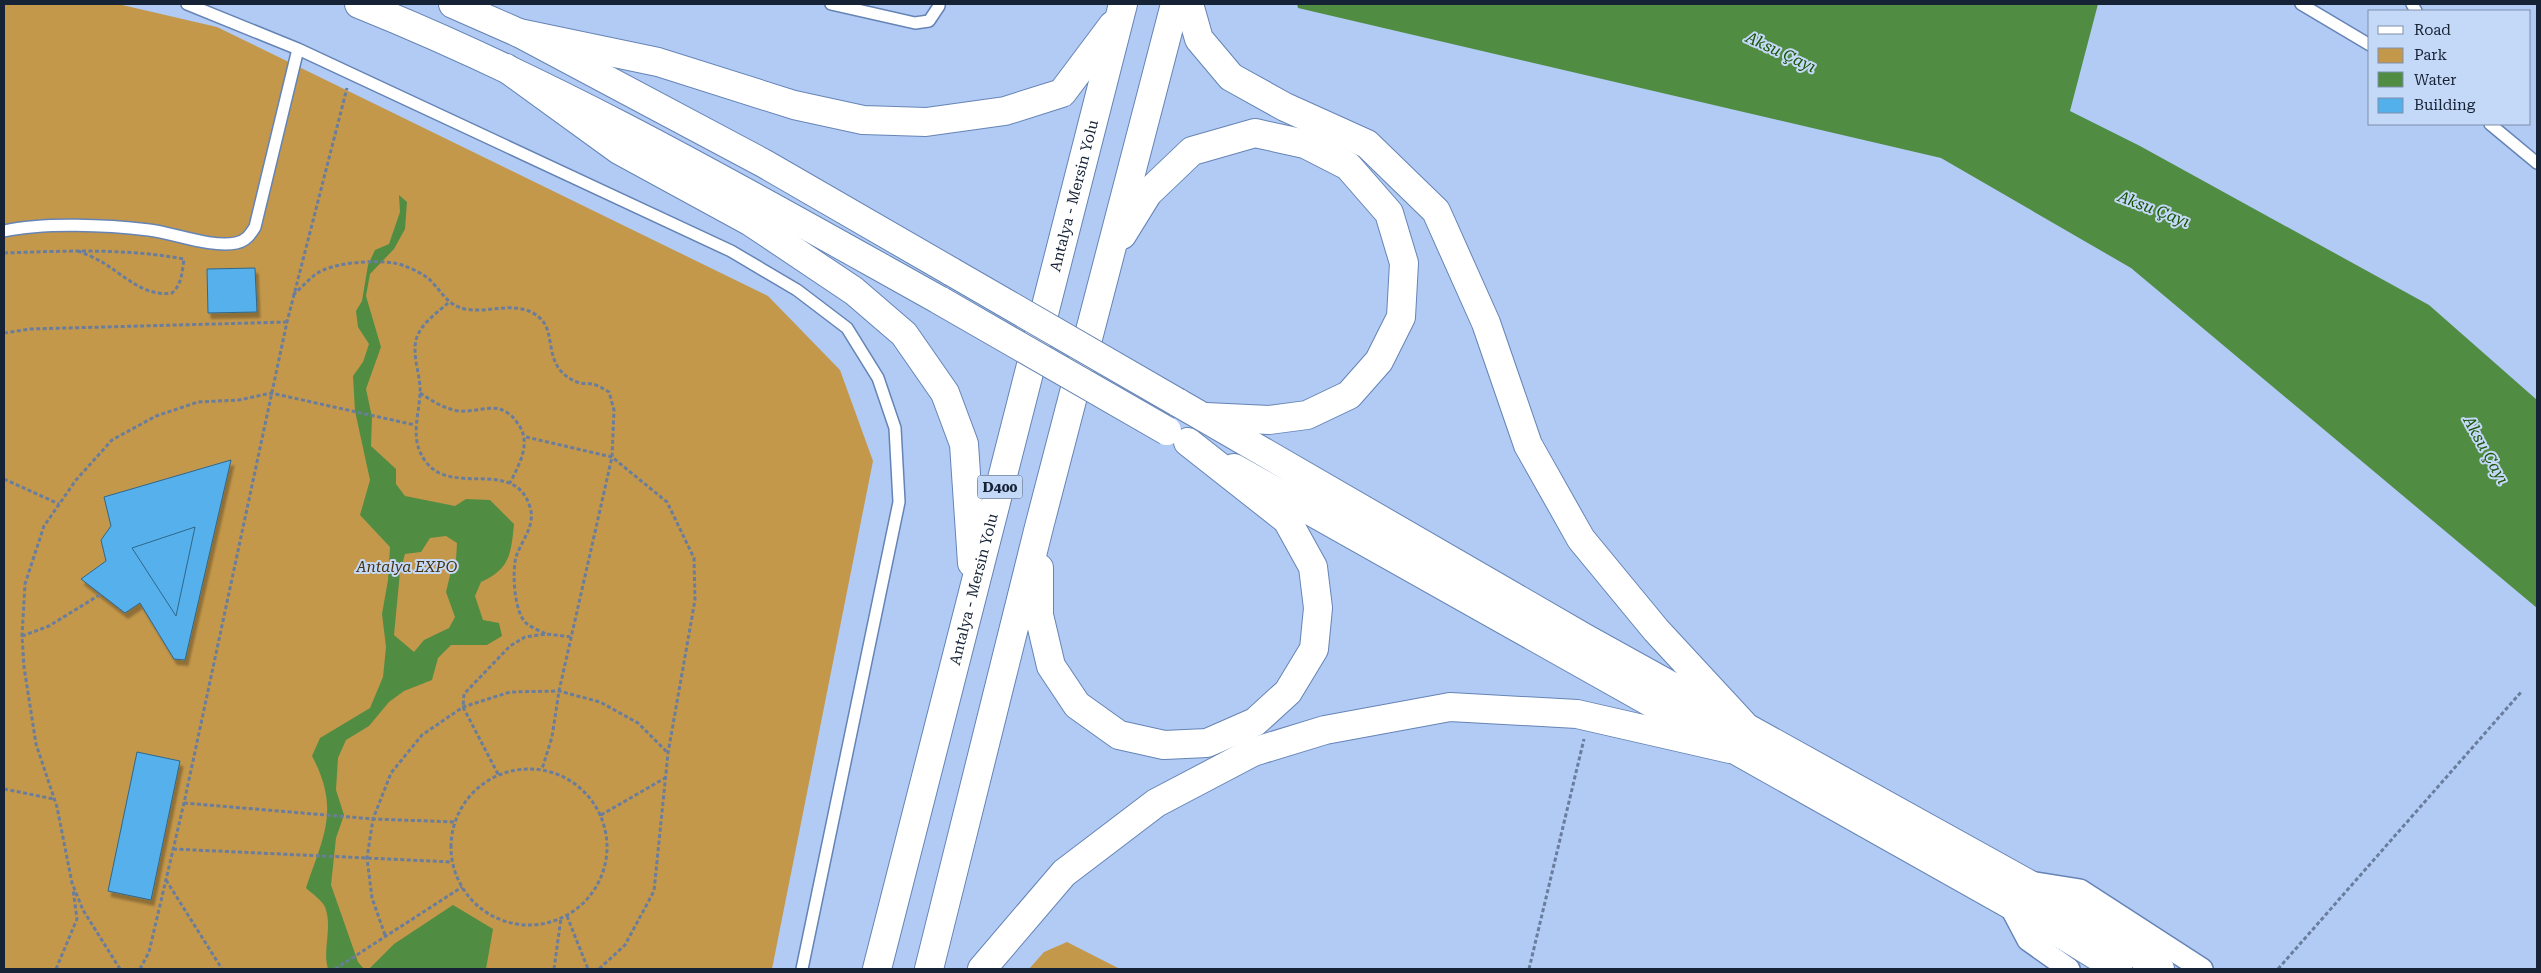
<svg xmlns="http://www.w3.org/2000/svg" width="2541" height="973" viewBox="0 0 2541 973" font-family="'Roboto Serif',serif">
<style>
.green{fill:#c4984b}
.water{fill:#518c43;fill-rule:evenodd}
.building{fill:#54b0eb;stroke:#2f678b;filter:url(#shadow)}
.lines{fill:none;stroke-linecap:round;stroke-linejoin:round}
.service-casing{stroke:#6584b5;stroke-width:14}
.minor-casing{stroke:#6584b5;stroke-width:24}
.secondary-casing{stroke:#6584b5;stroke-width:30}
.trunk-casing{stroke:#6584b5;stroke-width:30}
.path{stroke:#6a7d9d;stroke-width:3;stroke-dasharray:4 2.5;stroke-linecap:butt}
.service{stroke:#fff;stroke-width:11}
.minor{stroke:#fff;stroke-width:21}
.secondary{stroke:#fff;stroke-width:28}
.trunk{stroke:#fff;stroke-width:28}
.secondary-bridge-casing{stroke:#6584b5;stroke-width:30;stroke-linecap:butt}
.secondary-bridge{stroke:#fff;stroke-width:28}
.labels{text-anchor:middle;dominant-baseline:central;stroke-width:4;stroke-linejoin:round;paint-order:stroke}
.shield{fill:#c4d8f8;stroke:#4a5970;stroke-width:1}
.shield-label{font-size:14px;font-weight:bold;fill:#162235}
.street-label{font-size:15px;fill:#162235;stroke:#c4d8f8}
.park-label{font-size:15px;font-style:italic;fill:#47320b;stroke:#c4d8f8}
.water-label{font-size:16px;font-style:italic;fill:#185302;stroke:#c4d8f8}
</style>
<defs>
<filter id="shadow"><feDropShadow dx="3" dy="5.5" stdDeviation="1" flood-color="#0004"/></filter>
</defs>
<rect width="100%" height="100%" fill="#b1cbf5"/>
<path class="green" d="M4 4H118L217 27 768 296 840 370 873 461 772 969H4Z
M1067 942 1120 969H1029L1044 952Z"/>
<path class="water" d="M1297 4H2098L2070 111 2140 146 2429 305 2537 400V608L2131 268 1941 158 1298 8Z
M399 195 407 202 405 229 394 249 370 274 366 296 381 347 366 389 372 417 371 446 396 469V484L405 496 455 506 466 499 490 500 514 524C511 554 510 569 481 582L475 596 483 620 499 623 502 636 487 645H451L438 658 432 680 404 691 389 702 369 726 346 740 338 758 336 790 344 815 336 838 331 885 358 962 364 969H328C322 950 333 927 325 907 322 900 311 893 306 888 324 835 340 809 312 756L320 738 370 708 383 677 386 647 382 614 388 580 390 547 360 515 370 480 355 411 353 376 363 362 369 344 358 327 356 311 362 301 368 265 375 250 389 244 400 212ZM446 536 457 543 456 560 451 571 446 592 455 617 449 628 424 640 414 652 394 635 400 572 405 554 421 552 430 538Z
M453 905 493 929 486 969H369L394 944Z"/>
<path class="building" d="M255 268 257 312 208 313 207 269Z
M231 460 185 660 174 659 140 603 125 613 81 579 106 561 101 540 111 526 104 497Z
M195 527 176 616 132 548Z
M137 752 180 761 151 900 108 891Z"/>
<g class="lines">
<defs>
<path id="service" d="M187 4 298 49 731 251 797 290 847 328 878 378 895 428 899 502 802 969
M831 4 915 23 929 21 939 6
M2301 4 2370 45
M2412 4 2416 11
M2490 124 2537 163
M4 231C45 222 107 225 149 230 174 233 211 248 236 243 246 241 250 235 255 227L298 49"/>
<path id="minor" d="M2036 883 2080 890 2202 969
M2009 904 2028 940 2069 969"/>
<path id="secondary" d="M359 4C561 85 751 195 941 301
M453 4 519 33 765 164 952 272
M1177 402 1585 638 2059 901 2160 969
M1234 468 2050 927 2118 969"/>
<g id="trunk">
<path d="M1189 4 1199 39 1231 77 1285 107 1367 144 1436 211 1486 323 1528 445 1581 539 1656 630 1743 724"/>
<path d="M519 33 658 62 794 105 863 120 926 122 1005 111 1062 93 1113 25"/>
<path d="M506 68 619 150 751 222 854 291 904 334 945 393 964 444 972 563"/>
<path d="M1122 235 1148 193 1192 151 1255 133 1305 144 1348 166 1389 213 1404 263 1401 317 1379 361 1349 395 1307 415 1269 420 1206 417"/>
<path d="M1039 568V615L1051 666 1077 705 1119 735 1164 745 1207 743 1255 722 1288 692 1314 649 1318 608 1313 567 1287 520 1188 442"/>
<path id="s1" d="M877 969 1123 4"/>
<path d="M929 969 1039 527 1175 4"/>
<path d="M982 969 1064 873 1156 803 1253 752 1325 730 1450 707 1577 714 1730 749"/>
</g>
</defs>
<use href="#service" class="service-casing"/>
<use href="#minor" class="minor-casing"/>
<use href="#secondary" class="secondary-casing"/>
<use href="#trunk" class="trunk-casing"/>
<path class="path" d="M4 253C65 251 124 248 184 259 182 272 182 284 172 293 144 297 125 276 102 262 95 258 86 254 78 251
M293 295C301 288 308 280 316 274 333 262 373 260 394 263 403 264 425 274 431 281 443 293 447 305 465 309 491 314 519 298 541 319 557 335 542 368 577 382 581 384 587 383 592 384 598 385 604 389 609 392L614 410 612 457 559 691 552 737 542 769
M448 303C437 313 420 324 416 340 412 358 421 375 420 393 419 417 409 440 426 462 452 497 515 457 530 507 536 526 521 541 516 557 512 572 514 612 526 623 532 628 540 631 546 634
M4 333 30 329 287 322
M420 393C431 400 441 407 454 410 469 414 485 406 500 409 505 411 512 415 515 420 533 440 521 461 510 483
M526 437 612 457 667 502 694 558 695 600 668 753 654 891 625 945 599 969
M4 479 59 504
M22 636 49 626 101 594
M451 847a78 78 0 1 1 156 0a78 78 0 1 1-156 0Z
M498 774 463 707 464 694 510 646 525 637 546 634 572 637
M4 789 54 799
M184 803 373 819 455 822
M601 815 665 778
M173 849 452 862
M166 880 222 969
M567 916 588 969
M385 935 372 898 367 858 373 819 391 773 422 735 463 707 510 692 559 691 600 702 638 723 668 753
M56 969 77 919 73 889
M120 969 83 910 72 883 57 807 36 744 24 667 22 636 25 584 44 526 76 480 112 440 156 416 198 402 239 400 271 393 415 425
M140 969 149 952 184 803 287 322 347 88
M335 969 462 887
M554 969 561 918
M1529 969 1584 739
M2278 969 2522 691"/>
<use href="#service" class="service"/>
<use href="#minor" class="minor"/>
<use href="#secondary" class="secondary"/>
<use href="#trunk" class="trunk"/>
<defs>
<path id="secondary-bridge" d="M952 272 1177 402
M941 301 1167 431"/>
</defs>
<use href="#secondary-bridge" class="secondary-bridge-casing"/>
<use href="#secondary-bridge" class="secondary-bridge"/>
</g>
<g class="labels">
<rect class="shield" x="977.5" y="475.5" width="45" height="23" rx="4"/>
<g class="shield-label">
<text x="1000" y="487">D400</text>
</g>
<g class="street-label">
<text stroke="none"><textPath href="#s1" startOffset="798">Antalya - Mersin Yolu</textPath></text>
<text stroke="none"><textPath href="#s1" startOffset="392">Antalya - Mersin Yolu</textPath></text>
</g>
<g class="park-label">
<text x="407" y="567">Antalya EXPO</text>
</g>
<g class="water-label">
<text transform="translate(1781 52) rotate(25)">Aksu Çayı</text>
<text transform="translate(2154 209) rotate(21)">Aksu Çayı</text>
<text transform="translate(2486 450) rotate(61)">Aksu Çayı</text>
</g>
</g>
<rect width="2541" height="973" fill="none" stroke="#162235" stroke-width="10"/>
<rect x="2368" y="10" width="162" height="115" fill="#c4d8f8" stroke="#7e8faa"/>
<rect x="2378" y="26" width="25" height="8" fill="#ffffff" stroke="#7e8faa"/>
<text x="2414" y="35" font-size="15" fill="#162235">Road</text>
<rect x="2378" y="48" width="25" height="15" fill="#c4984b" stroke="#7e8faa"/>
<text x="2414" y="60" font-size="15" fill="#162235">Park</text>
<rect x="2378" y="72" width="25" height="15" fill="#518c43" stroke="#7e8faa"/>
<text x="2414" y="85" font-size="15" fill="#162235">Water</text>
<rect x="2378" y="98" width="25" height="15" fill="#54b0eb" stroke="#7e8faa"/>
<text x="2414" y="110" font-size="15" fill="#162235">Building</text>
</svg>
